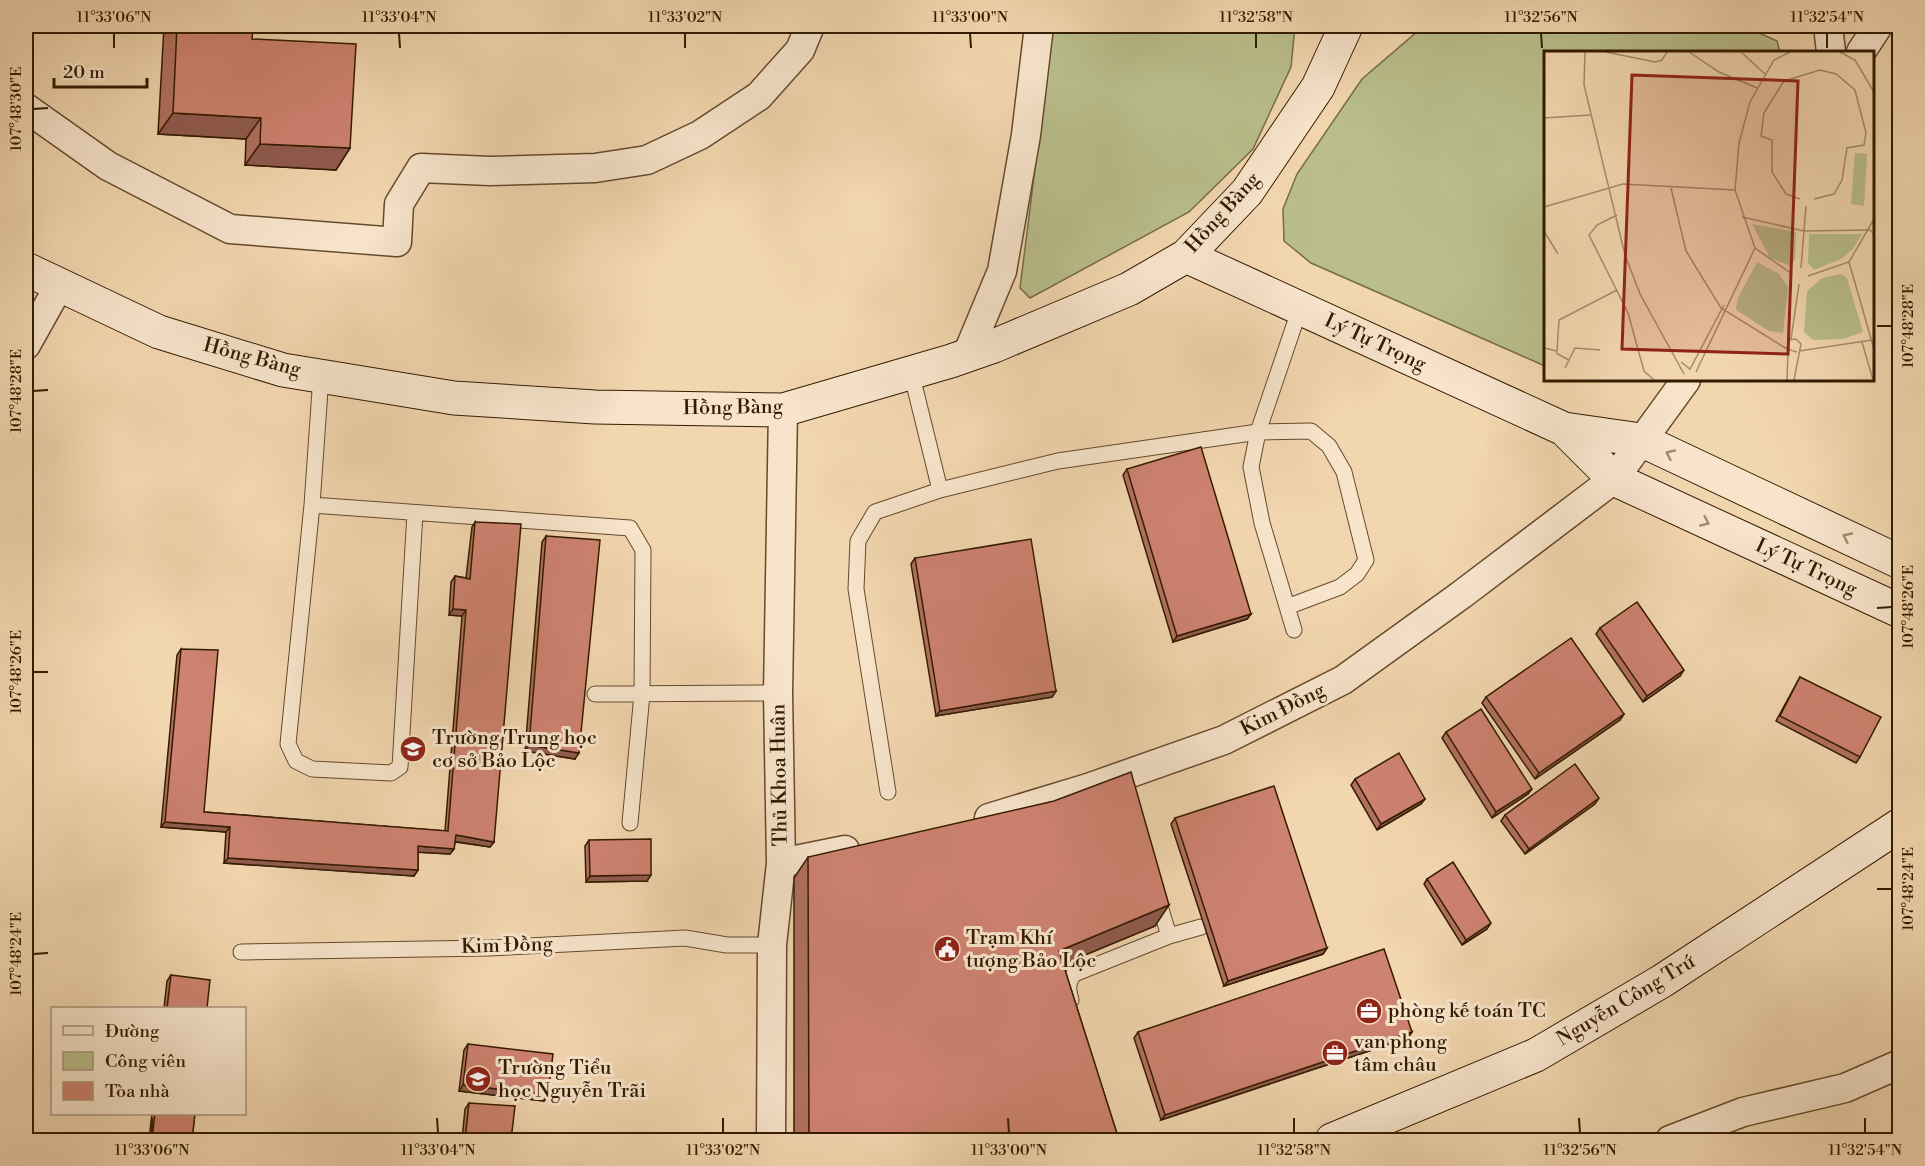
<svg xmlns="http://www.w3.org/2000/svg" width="1925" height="1166" viewBox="0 0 1925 1166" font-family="'Libre Bodoni',serif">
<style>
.green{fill:#b9be8c;stroke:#766c46;stroke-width:1.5}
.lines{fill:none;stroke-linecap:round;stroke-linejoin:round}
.lane-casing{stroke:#644a2c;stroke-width:17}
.street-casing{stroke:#644a2c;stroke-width:31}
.secondary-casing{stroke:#341b00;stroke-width:35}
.lane{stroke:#f7e4cb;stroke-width:15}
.street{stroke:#f7e4cb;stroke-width:28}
.secondary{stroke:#f7e4cb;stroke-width:33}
.wall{fill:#b17061;stroke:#341b00;stroke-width:1.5}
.shaded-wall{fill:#905b4f;stroke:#341b00;stroke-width:1.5}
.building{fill:#ce8271;stroke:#341b00;stroke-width:1.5}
.oneway{stroke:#9f8a70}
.ticks{fill:none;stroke:#341b00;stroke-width:2}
.labels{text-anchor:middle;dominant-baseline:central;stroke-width:6;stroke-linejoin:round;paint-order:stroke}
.street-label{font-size:20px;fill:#341b00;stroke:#f7e4cb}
.poi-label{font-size:20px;fill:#341b00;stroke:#f7e4cb;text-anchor:start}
.inset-road{fill:none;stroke:#a68b69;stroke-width:1.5}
.view{fill:#8f2418;fill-opacity:0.15;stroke:#8f2418;stroke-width:3}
.inset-edge{fill:none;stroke:#341b00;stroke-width:3}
.neatline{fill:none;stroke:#341b00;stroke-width:2}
.ticks-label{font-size:15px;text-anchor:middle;fill:#341b00}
</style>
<rect width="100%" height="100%" fill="#f2d6af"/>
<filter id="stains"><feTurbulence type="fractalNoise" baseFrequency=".00333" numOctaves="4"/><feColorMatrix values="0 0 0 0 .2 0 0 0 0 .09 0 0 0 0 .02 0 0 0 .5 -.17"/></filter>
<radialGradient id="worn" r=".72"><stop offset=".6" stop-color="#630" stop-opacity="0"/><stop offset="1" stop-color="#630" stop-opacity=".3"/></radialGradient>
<path class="green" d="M1053 26H1295L1291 67 1253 149 1189 212 1030 298 1020 288Z
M1430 26H1725L1746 27 1777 41 1780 52H1546L1545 366 1311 263 1284 241 1283 209 1297 174 1362 79 1418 31Z"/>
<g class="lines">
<defs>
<path id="lane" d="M911 372 940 490
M321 376 312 505 288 744 296 761 312 769 391 773 400 767 415 513
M312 505 630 528 643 550 642 694 630 823
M1294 630 1262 523 1251 467 1258 432 1300 308
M595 694 778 693
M888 792 856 589 858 541 875 512 940 490 1058 461 1258 432 1311 431 1329 446 1344 472 1366 560 1357 574 1340 587 1287 607
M1157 896 1169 936
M241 952 489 948 685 938 727 945H772
M1071 1000C1068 989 1067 984 1074 974L1169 936 1201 927"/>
<path id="street" d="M1828 26 1831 52
M1861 52 1878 26
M26 108 108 166 230 229 397 242 399 204 421 168 490 171 595 168 647 160 700 135 759 96 800 50 810 26
M26 345 59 286
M967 355 1002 271 1026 135 1039 26
M989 818 1088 788 1224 740 1343 680 1461 595 1614 479 1686 380
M781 863 845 850
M771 1140 772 945 781 863 778 693 783 410
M1670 1140 1743 1112 1845 1088 1900 1064"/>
<path id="secondary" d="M1186 256 1564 429 1641 440 1900 562
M26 269 159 332 283 370 454 398 595 407 783 410 951 361 994 346 1129 289 1186 256 1247 192 1318 87 1346 26
M1564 429 1614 479 1900 611
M1332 1140 1536 1055 1662 981 1900 825"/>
</defs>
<use href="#lane" class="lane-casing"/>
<use href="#street" class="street-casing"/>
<use href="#secondary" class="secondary-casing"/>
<use href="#lane" class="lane"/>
<use href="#street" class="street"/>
<use href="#secondary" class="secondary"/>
</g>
<path class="wall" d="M164 26H253L252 39 350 148 336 170 245 165 246 139 158 134Z
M1127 469 1251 614 1247 619 1173 642 1123 475Z
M475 522 494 842 490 847 455 842 454 849 450 854 418 852V870L414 876 224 863 226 832 161 827 177 655 181 649 204 812 445 831 462 616 449 615 451 582 455 576 466 578 472 527Z
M546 536 575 759 525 751 542 542Z
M915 558 1056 691 1052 697 936 716 911 564Z
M1600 628 1680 676 1643 702 1596 634Z
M1800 677 1860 757 1856 763 1776 721Z
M1486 697 1624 714 1620 720 1535 779 1482 703Z
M1446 732 1528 794 1492 818 1442 738Z
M1355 779 1425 799 1421 804 1377 830 1351 785Z
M1595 804 1525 854 1501 821 1505 815Z
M1175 818 1327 948 1323 954 1224 986 1171 824Z
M589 840 647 881 586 882 585 846Z
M808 857 1155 926 1063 964 1119 1140H794V878Z
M1427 879 1487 929 1462 945 1424 884Z
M171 975 207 1008H164L167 981Z
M1138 1032 1408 1038 1161 1120 1134 1038Z
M468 1044 548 1095 544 1101 459 1091 464 1050Z
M469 1103 511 1140H462L465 1109Z
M152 1113H195L192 1140H149Z"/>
<path class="shaded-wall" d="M173 113 261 118 246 139 158 134Z
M260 144 350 148 336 170 245 165Z
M453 609 466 610 462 616 449 615Z
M1251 614 1247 619 1173 642 1177 636Z
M1684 670 1680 676 1643 702 1647 696Z
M1056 691 1052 697 936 716 940 711Z
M1624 714 1620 720 1535 779 1539 773Z
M529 745 579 753 575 759 525 751Z
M1532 789 1528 794 1492 818 1496 812Z
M1599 798 1595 804 1525 854 1529 849Z
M1425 799 1421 804 1377 830 1381 824Z
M165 822 230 827 226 832 161 827Z
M456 835 494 842 490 847 452 841Z
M418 846 454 849 450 854 414 852Z
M228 858 418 870 414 876 224 863Z
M651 875 647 881 586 882 590 876Z
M1169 905 1155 926 1044 972 1059 951Z
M1491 923 1487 929 1462 945 1466 940Z
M1327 948 1323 954 1224 986 1228 981Z
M1412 1032 1408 1038 1161 1120 1165 1115Z
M463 1085 548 1095 544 1101 459 1091Z"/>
<path class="building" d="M177 26H253L252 39 356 44 350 148 260 144 261 118 173 113Z
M1201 447 1251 614 1177 636 1127 469Z
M475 522 521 524 494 842 456 835 454 849 418 846V870L228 858 230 827 165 822 181 649 218 650 204 812 448 831 466 610 453 609 455 576 470 579Z
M546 536 600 540 579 753 529 745Z
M1031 539 1056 691 940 711 915 558Z
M1637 602 1684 670 1647 696 1600 628Z
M1571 638 1624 714 1539 773 1486 697Z
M1800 677 1881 717 1860 757 1780 716Z
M1481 709 1532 789 1496 812 1446 732Z
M1399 753 1425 799 1381 824 1355 779Z
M1575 764 1599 798 1529 849 1505 815Z
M1131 772 1169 905 1059 951 1119 1140H809L808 857 1054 801Z
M1274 786 1327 948 1228 981 1175 818Z
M651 839V875L590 876 589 840Z
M1453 862 1491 923 1466 940 1427 879Z
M1384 949 1412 1032 1165 1115 1138 1032Z
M171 975 210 980 207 1008H167Z
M468 1044 553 1054 548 1095 463 1085Z
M469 1103 515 1106 511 1140H465Z
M155 1113H195L192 1140H152Z"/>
<defs><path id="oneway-chevron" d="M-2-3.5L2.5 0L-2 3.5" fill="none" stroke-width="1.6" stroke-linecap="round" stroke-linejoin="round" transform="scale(1.5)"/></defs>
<g class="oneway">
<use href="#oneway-chevron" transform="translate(1670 454) rotate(-155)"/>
<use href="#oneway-chevron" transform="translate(1705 522) rotate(25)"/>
<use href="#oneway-chevron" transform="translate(1847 537) rotate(-155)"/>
</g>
<path class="ticks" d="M114 33V48M399 33 400 48M685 33V48M970 33 971 48M1256 33V48M1541 33 1542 48M1827 33V48M33 109 48 108M1877 326H1892M33 391 48 390M1877 608 1892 607M33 672H48M1877 889H1892M33 954 48 953M152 1118V1133M437 1118 438 1133M723 1118V1133M1008 1118 1009 1133M1294 1118V1133M1579 1118 1580 1133M1865 1118V1133"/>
<defs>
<symbol id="school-disc" viewBox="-11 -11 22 22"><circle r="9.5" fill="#8f2418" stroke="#f7e4cb"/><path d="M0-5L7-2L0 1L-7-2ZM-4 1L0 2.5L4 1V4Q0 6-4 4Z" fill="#fff"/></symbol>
<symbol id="civic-disc" viewBox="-11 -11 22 22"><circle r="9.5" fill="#8f2418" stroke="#f7e4cb"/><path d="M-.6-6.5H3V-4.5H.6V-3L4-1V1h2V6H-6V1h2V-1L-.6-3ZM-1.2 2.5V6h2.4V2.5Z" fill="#fff"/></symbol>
<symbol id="office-disc" viewBox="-11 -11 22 22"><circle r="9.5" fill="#8f2418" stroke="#f7e4cb"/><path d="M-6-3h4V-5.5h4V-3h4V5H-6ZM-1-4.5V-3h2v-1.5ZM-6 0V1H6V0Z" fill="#fff"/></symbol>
</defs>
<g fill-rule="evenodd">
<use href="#school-disc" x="398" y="734" width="30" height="30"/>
<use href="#civic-disc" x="932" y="934" width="30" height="30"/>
<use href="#office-disc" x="1354" y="996" width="30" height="30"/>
<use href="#office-disc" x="1320" y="1038" width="30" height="30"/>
<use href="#school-disc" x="463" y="1064" width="30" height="30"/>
</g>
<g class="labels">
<g class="street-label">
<text transform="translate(1223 213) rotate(-48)">Hồng Bàng</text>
<text transform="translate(1375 343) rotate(25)">Lý Tự Trọng</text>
<text transform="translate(252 358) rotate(15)">Hồng Bàng</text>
<text transform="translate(733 408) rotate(-1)">Hồng Bàng</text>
<text transform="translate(1806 568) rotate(25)">Lý Tự Trọng</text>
<text transform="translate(1283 710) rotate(-27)">Kim Đồng</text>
<text transform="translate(780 775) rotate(-91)">Thủ Khoa Huân</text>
<text transform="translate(507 946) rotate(-2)">Kim Đồng</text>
<text transform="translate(1626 1001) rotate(-31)">Nguyễn Công Trứ</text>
</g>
<g class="poi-label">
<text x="432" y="738">Trường Trung học<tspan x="432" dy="23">cơ sở Bảo Lộc</tspan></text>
<text x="966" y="938">Trạm Khí<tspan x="966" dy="23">tượng Bảo Lộc</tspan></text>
<text x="1388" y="1011">phòng kế toán TC</text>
<text x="1354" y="1042">van phong<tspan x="1354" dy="23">tâm châu</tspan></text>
<text x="498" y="1068">Trường Tiểu<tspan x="498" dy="23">học Nguyễn Trãi</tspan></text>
</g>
</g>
<g transform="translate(1544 51)">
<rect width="330" height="330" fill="#f2d6af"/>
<path d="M311 102 323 103 320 155 307 153ZM208 173 252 181 251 209 245 214 226 207ZM265 183H318L309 198 297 208 270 219 264 212ZM213 211 235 223 244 236 239 282 225 280 192 259 193 249ZM297 223 303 227 319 281 299 288 269 289 260 281 263 240 278 227Z" fill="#b9be8c"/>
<path class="inset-road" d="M41 1 40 34 81 204 96 243 140 323M62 1 111 11 118 9 123 1M145 1 175 21 213 37M197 1 221 23M246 1 230 9 206 51 195 92 191 139 211 197 248 223M296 1 311 9 330 41M0 67 46 64M127 137 142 200 177 257 243 298M256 148 242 143 228 121V89L217 85 220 62 240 30 276 19 292 23 311 39 322 82 320 94 303 97 298 129 290 143 270 148M0 156 79 133 191 139M73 164 53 174 45 184 84 262 100 320 110 329M198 166 260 180 326 179 330 183M0 180 14 203M305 211 330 298M257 217 262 155M264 225 305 211 330 168M247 288 255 233M318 291 329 329M0 297 13 300 15 269 73 239M255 300 328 289M12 302 25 309 21 317M25 309 31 297 56 299M137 311 146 318 180 254M152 321 211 197M243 329 244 300M250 329 257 293 252 288 245 289 243 298 253 301"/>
<path class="view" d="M88 24 254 30 244 303 78 298Z"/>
<rect width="330" height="330" class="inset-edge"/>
</g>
<rect width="1925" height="1166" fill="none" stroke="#f2d6af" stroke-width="66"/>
<rect x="51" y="1007" width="195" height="108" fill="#f7e4cb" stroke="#a9947a" stroke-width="1.5"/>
<rect x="63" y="1026" width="30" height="9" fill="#f7e4cb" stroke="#a9947a" stroke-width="1.5"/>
<text x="105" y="1037" font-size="18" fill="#341b00">Đường</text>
<rect x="63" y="1052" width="30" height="18" fill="#b9be8c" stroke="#a9947a" stroke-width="1.5"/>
<text x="105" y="1067" font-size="18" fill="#341b00">Công viên</text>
<rect x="63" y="1082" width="30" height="18" fill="#ce8271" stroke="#a9947a" stroke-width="1.5"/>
<text x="105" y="1097" font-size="18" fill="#341b00">Tòa nhà</text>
<path d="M54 78v9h93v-9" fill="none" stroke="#341b00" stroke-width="3"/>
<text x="63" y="78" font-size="18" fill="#341b00" stroke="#f7e4cb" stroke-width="4.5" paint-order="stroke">20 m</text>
<rect x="33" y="33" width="1859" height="1100" class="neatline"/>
<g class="ticks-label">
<text x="114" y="22">11°33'06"N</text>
<text x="399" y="22">11°33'04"N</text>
<text x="685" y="22">11°33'02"N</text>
<text x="970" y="22">11°33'00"N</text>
<text x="1256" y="22">11°32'58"N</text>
<text x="1541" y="22">11°32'56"N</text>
<text x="1827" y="22">11°32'54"N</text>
<text transform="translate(16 109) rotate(-90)" y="5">107°48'30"E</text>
<text transform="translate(1908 326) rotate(-90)" y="5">107°48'28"E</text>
<text transform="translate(16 391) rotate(-90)" y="5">107°48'28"E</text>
<text transform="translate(1908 607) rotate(-90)" y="5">107°48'26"E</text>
<text transform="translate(16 672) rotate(-90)" y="5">107°48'26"E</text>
<text transform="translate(1908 889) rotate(-90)" y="5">107°48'24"E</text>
<text transform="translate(16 954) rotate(-90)" y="5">107°48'24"E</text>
<text x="152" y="1155">11°33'06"N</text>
<text x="438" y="1155">11°33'04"N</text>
<text x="723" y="1155">11°33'02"N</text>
<text x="1009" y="1155">11°33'00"N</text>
<text x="1294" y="1155">11°32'58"N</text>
<text x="1580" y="1155">11°32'56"N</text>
<text x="1865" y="1155">11°32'54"N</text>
</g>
<rect width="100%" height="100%" filter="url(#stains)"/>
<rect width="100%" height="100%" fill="url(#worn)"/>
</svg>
